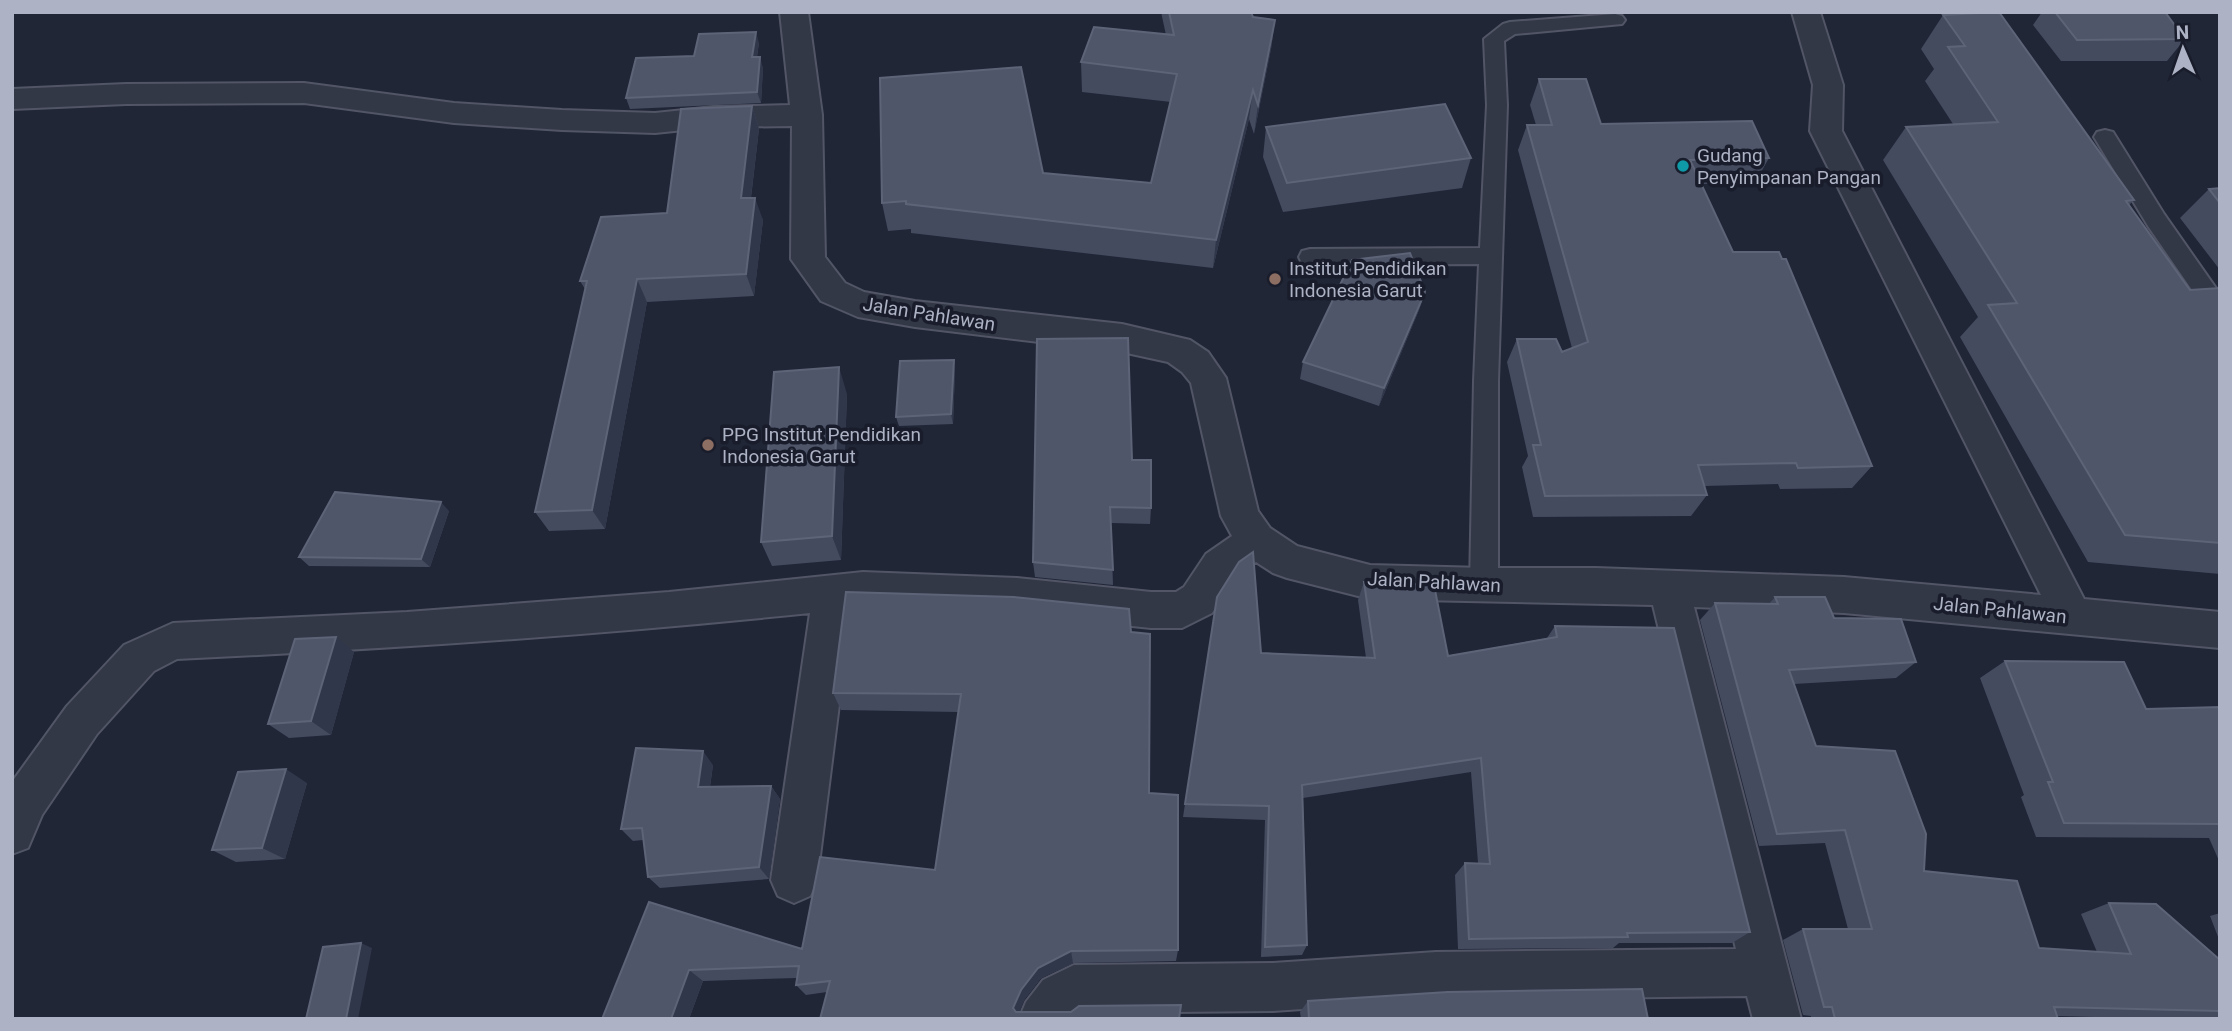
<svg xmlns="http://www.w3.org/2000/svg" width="2232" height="1031" viewBox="0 0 2232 1031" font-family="Roboto,sans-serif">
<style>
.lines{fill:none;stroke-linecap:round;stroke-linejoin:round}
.lane-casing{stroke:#515565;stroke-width:4}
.street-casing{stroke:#515565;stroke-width:4}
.lane{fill:#333847;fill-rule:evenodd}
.street{fill:#333847;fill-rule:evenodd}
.wall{fill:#444b5f}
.shaded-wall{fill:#31374a}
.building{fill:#4f566a;stroke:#5e6478;stroke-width:2}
.culture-dot{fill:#0f9aa8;stroke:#191d2b;stroke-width:2.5}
.education-dot{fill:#8d6e63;stroke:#191d2b;stroke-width:2.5}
.labels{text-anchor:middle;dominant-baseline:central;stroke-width:7;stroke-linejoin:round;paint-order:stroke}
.poi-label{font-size:19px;fill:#adb2c4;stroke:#191d2b;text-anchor:start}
.street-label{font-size:19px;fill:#adb2c4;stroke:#191d2b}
</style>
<rect width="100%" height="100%" fill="#202636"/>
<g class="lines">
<defs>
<path id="lane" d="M1615 14 1622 16 1625 20 1622 24 1515 34 1504 41 1507 105 1498 381V586L1494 594 1484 598 1474 594 1470 586 1474 381 1479 264 1310 265 1302 263 1299 257 1302 251 1310 249 1480 248 1487 105 1484 39 1503 24 1510 22Z
M2105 130 2113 132 2164 214 2220 294V322L2212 319 2148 226 2094 137 2097 132Z"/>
<path id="street" d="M780 12H808L822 115 825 257 845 283 864 292 915 301 1122 324 1190 340 1208 352 1226 378 1258 511 1270 528 1297 546 1370 565 1484 568H1596L1844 577 2041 595 1810 131 1813 85 1792 12H1820L1843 85 1842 131 2084 599 2220 612V648L1844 613 1694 607 1801 1019H1753L1747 996 1436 1000 1273 1011 1079 1013 1073 1019H1019L1026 1002 1043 980 1074 965 1273 963 1436 952 1736 949 1653 605 1370 599 1287 578 1273 573 1256 562 1234 578 1212 613 1182 628H1151L1017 614 851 609 817 880 810 896 794 903 778 896 771 880 810 613C599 635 389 649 177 659L154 671 97 734 42 815 28 848 12 854V782L67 706 124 645 173 623 407 612 669 592 863 572 1017 578 1151 592H1176L1184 587 1206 554 1232 536 1221 516 1191 383 1182 372 1168 362 1122 352 915 327 858 317 821 301 791 259 792 126 713 127 655 133 562 130 454 123 304 103 126 104 12 109V89L126 84 304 83 454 103 562 110 655 113 713 107 790 105Z"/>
</defs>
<use href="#lane" class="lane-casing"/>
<use href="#street" class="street-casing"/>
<use href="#lane" class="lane"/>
<use href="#street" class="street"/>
</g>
<path class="wall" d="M1161 12H1251L1253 17 1275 20 1271 49 1254 134 1249 119 1213 268 911 233V229L888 231 882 203 1043 173 1151 183 1171 102 1082 92 1081 62 1166 35Z
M2042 12H2165L2185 39 2167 61H2061L2033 25Z
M1943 15 2134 200 2129 205 2190 290 2220 288V574L2088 562 1960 337 1978 317 1883 160 1906 127 1953 124 1925 81 1934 69 1921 49Z
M759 43 757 57 763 68 761 103 630 109 626 98 694 56Z
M1539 79 1601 124 1769 158 1755 183 1701 184 1733 252 1872 466 1852 488 1780 489 1778 484 1705 486 1707 495 1691 516 1533 517 1522 467 1528 456 1507 362 1517 339 1562 352 1572 348 1518 150 1527 125H1536L1530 105Z
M752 106 759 129 751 198 763 220 754 296 647 302 605 529 549 531 535 512 585 289 580 281 667 213Z
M1266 127 1471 158 1462 188 1283 212 1263 157Z
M2220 188V270L2180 218 2209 189Z
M1425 292 1419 310 1379 406 1300 379 1303 362Z
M955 370 953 424 899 426 896 417Z
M847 394 841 560 772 566 761 542Z
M1132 460 1151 508 1150 524 1111 523 1113 585 1035 577 1033 562Z
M449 511 430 567 309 566 299 557Z
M1364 582 1448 656 1547 638 1555 626 1750 932 1732 943H1619L1613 948 1458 949 1455 875 1465 863H1478L1471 772 1303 798 1307 945 1302 955 1261 957 1265 820 1183 817 1217 597 1261 653 1366 658 1358 600Z
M1775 597 1834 618 1916 662 1896 678 1794 684 1816 746 1924 871 2039 948 2097 952 2081 914 2109 903 2220 960V1019H2167L2057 1016 2058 1019H1811V1016L1803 1015 1783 940 1803 929H1848L1825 843 1759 846 1700 620 1715 603 1769 604Z
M1131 632 1149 793 1178 950 1176 961 1073 963 1041 978 1024 1000 1019 1012 1179 1019H820L827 992 806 995 796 985 797 978 703 981 689 1019H602L649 902 802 949 935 870 958 712 841 710 833 693Z
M354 652 331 735 289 738 268 724Z
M2005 661 2146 709 2220 707V863L2209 838 2036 837 2021 797 2024 795 1980 678Z
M713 765 710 787 771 786 780 799 769 879 660 888 648 877 643 840 633 841 621 829Z
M307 783 285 859 236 862 212 850Z
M2220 913V942L2210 916Z
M1308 1001 1648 1019H1301L1300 1012Z"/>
<path class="shaded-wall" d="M1275 20 1271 49 1254 134 1258 105Z
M756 32 759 43 755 68 752 57Z
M760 57 763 68 761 103 757 92Z
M1253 90 1249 119 1213 268 1216 240Z
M752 106 759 129 748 221 741 198Z
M755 198 763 220 754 296 746 274Z
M637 279 647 302 605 529 592 510Z
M1425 292 1419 310 1379 406 1384 388Z
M954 360 955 370 953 424 951 414Z
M839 367 847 394 841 560 832 536Z
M441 502 449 511 430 567 421 559Z
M336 637 354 652 331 735 311 721Z
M703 751 713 765 708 799 698 787Z
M286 769 307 783 285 859 262 848Z
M771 786 780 799 769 879 759 867Z
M361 943 372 948 358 1019H346Z
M1071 951 1073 963 1041 978 1024 1000 1017 1018 1013 1008 1021 990 1038 968Z
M689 970 703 981 689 1019H671Z"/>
<path class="building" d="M1169 12H1251L1253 17 1275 20 1258 105 1253 90 1216 240 906 204V201L882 203 880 78 1021 67 1043 173 1151 183 1177 74 1081 62 1094 27 1174 35Z
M1999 12 2134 200 2126 201 2190 290 2220 288V543L2125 535 1988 305 2017 303 1906 127 1998 122 1948 47 1965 46 1943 15Z
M2055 12H2165L2185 39 2077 40Z
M756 32 752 57H760L757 92 626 98 636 58 694 56 699 34Z
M1539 79H1586L1601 124 1752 121 1769 158 1690 160 1733 252H1779L1782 259H1786L1872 466 1798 468 1796 463 1698 465 1707 495 1545 496 1533 445H1541L1517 339H1556L1562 352 1588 342 1527 125H1552Z
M1445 104 1471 158 1287 183 1266 127Z
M752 106 741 198H755L746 274 637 279 592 510 535 512 587 281H580L601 217 667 213 681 109Z
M2220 188V203L2209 189Z
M1410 253 1425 292 1384 388 1303 362 1352 260Z
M1128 338 1132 460H1151V508L1110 507 1113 570 1033 562 1037 339Z
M954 360 951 414 896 417 900 361Z
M839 367 832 536 761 542 774 372Z
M335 492 441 502 421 559 299 557Z
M1253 552 1261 653 1375 658 1364 582 1434 585 1448 656 1557 637 1555 626 1674 628 1750 932 1627 933 1628 937 1469 939 1465 863 1490 864 1481 758 1302 785 1307 945 1265 947 1269 806 1185 804 1217 597 1239 562Z
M846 592 1014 597 1129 609 1131 632 1150 634 1149 793 1178 795V950L1071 951 1038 968 1021 990 1013 1008 1016 1012H1071L1079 1006 1181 1005 1179 1019H820L830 981 796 985 799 966 689 970 671 1019H602L649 902 802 949 820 857 935 870 961 694 833 693Z
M1775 597H1825L1834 618 1901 619 1916 662 1789 670 1816 746 1895 751 1926 834 1924 871 2017 881 2039 948 2131 954 2109 903 2156 904 2220 960V1011L2054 1007 2058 1019H1835L1832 1007H1824L1803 929H1872L1845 830 1777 834 1715 603 1778 604Z
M336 637 311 721 268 724 295 639Z
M2005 661 2124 662 2146 709 2220 707V824L2064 823 2048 782H2053Z
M636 748 703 751 698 787 771 786 759 867 648 877 642 828 621 829Z
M286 769 262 848 212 850 238 772Z
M361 943 346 1019H306L323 947Z
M1642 989 1648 1019H1309L1308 1001 1448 992Z"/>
<circle class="culture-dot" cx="1683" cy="166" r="7"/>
<g class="education-dot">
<circle cx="1275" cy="279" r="7"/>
<circle cx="708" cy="445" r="7"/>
</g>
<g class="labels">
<g class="poi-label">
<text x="1697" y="155">Gudang<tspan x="1697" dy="22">Penyimpanan Pangan</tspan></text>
<text x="1289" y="268">Institut Pendidikan<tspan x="1289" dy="22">Indonesia Garut</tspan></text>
<text x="722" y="434">PPG Institut Pendidikan<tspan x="722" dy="22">Indonesia Garut</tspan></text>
</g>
<g class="street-label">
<text transform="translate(929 314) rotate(9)">Jalan Pahlawan</text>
<text transform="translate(1434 582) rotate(3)">Jalan Pahlawan</text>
<text transform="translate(2000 610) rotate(6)">Jalan Pahlawan</text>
</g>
</g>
<rect width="2232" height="1031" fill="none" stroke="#adb2c4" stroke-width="28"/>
<g transform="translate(2183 49) rotate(358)" stroke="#191d2b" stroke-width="5" paint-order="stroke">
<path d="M0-5L12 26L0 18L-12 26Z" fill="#adb2c4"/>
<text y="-10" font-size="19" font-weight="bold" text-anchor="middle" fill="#adb2c4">N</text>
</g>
</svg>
